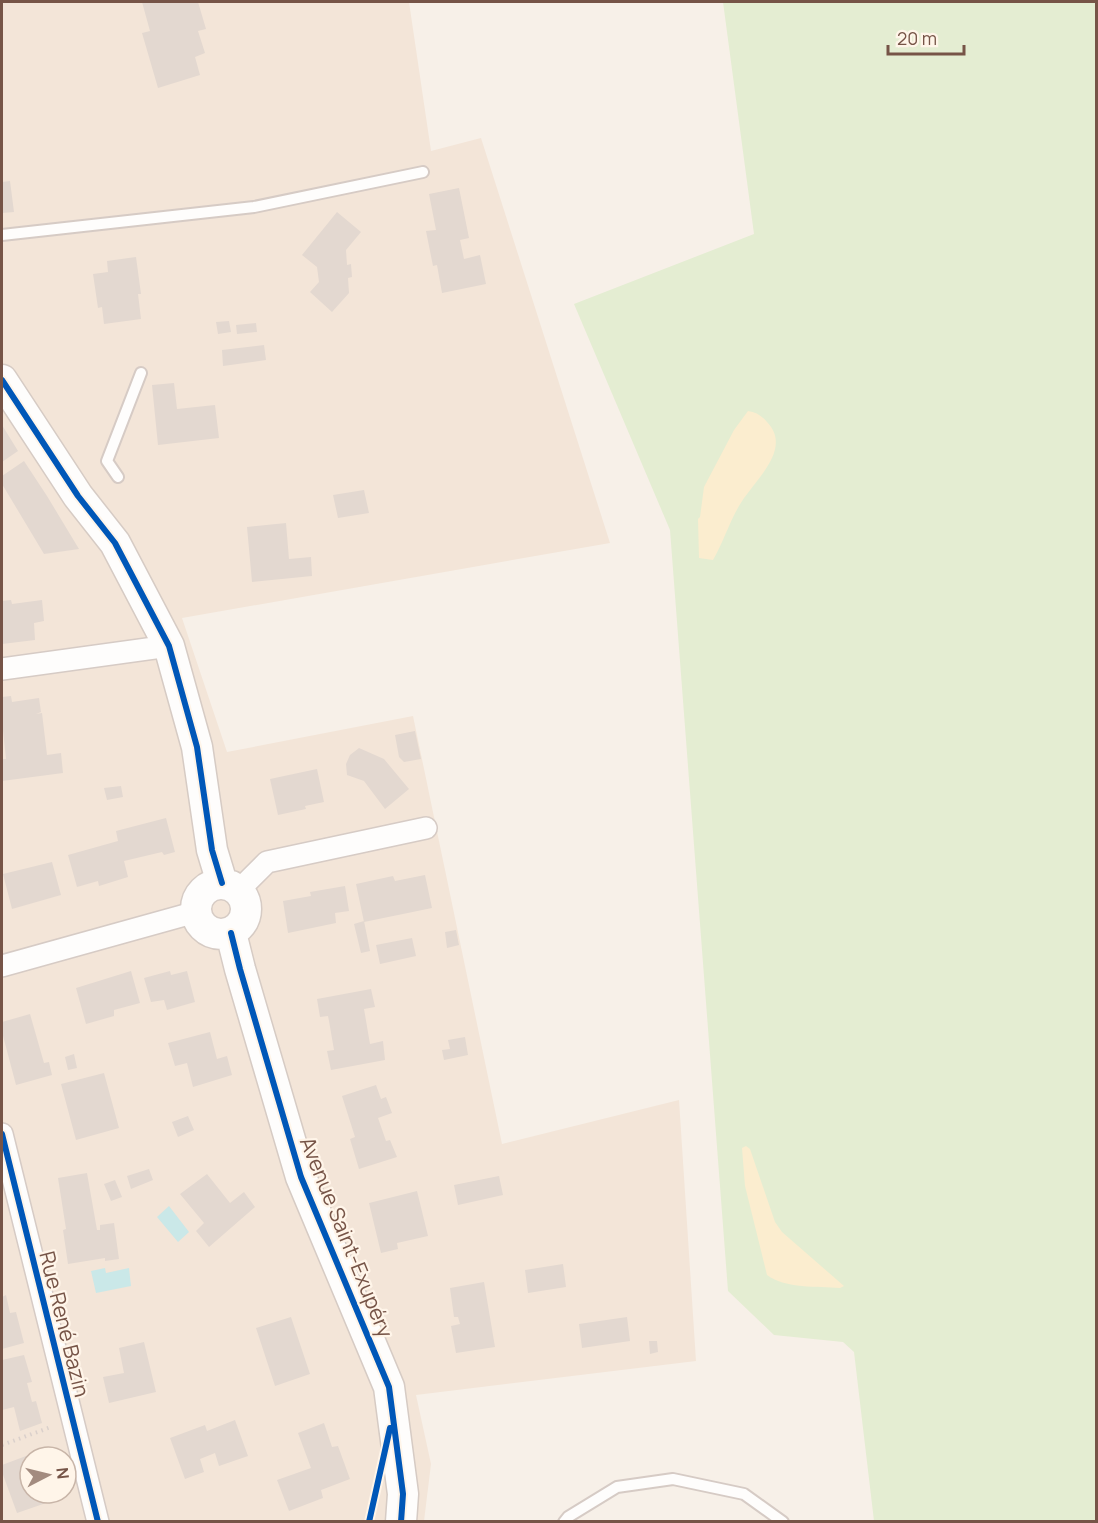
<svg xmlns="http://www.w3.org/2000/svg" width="1098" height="1523" viewBox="0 0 1098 1523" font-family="Manrope,sans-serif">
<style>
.residential{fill:#f3e5d8;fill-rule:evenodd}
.green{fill:#e4edd2}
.sand{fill:#fbedcf}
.water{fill:#cae8e8}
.building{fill:#e3d8d0}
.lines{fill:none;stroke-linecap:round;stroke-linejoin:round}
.lane-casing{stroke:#d6cbc5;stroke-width:14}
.street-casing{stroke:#d6cbc5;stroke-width:24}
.secondary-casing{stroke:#d6cbc4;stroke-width:33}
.path{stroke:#dad0cb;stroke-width:4;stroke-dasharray:1.5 4.5;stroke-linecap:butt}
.lane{stroke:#fefdfc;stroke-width:10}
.street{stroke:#fefdfc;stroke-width:21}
.secondary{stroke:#fefdfc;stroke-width:30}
.cycleway-casing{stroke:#fff5e9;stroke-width:10}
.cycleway{stroke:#0057b8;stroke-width:6}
.labels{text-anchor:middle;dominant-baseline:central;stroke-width:4.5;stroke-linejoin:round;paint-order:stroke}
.street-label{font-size:21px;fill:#765447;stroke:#fff5e9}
</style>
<rect width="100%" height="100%" fill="#f7f0e8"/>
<path class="residential" d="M2 2H409L431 151 481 138 610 543 182 618 227 752 413 716 502 1144 679 1100 696 1361 416 1395 431 1464 424 1521 2 1522ZM30 1457H66V1493H30Z"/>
<path class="green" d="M723 2H1096V1521H874L854 1352 843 1342 774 1335 728 1291 670 530 574 304 754 234Z"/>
<path class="sand" d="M748 411C756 412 762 416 767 422 794 450 752 482 739 506 729 523 723 543 713 560L699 558 698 519 700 517 704 487 734 430Z
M746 1146 750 1149 775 1222 782 1232 844 1286 840 1288C817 1286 786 1289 767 1275L745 1186 742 1148Z"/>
<path class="water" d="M169 1206 189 1232 178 1242 157 1217Z
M105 1268 106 1273 129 1268 131 1286 96 1293 91 1271Z"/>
<path class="building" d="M142 2H198L206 29 198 31 205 53 195 57 200 75 158 88 142 33 150 31Z
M10 181 14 212 2 213V182Z
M459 188 469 238 460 240 464 259 480 255 486 284 442 293 437 265 433 266 426 231 436 230 429 194Z
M337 212 361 232 346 250 347 265 351 264 352 277 348 278 349 293 332 312 310 292 319 282 317 267 302 255Z
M136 257 141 294H138L141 319 104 324 102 307 98 308 93 274 108 272 107 261Z
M229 321 231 332 218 334 216 322Z
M256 323 257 332 237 334 236 325Z
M264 345 266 360 223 366 222 350Z
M174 383 177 409 215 405 219 438 158 445 152 385Z
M2 425 18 451 2 462Z
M24 461 47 496 79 549 44 554 2 484V476Z
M364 490 369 513 338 518 333 495Z
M286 523 289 559 311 557 312 576 252 582 247 527Z
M11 600 12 604 42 600 44 621 34 623 35 640 2 644V601Z
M11 696 12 702 39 698 41 712 36 714 42 713 47 755 61 753 63 773 2 781V759H6L2 721V697Z
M415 731 421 759 404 762 399 757 395 735Z
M359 748 384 759 409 789 385 809 364 781 347 775 346 764 350 755Z
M317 769 324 802 305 806 306 809 278 815 270 779Z
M121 786 123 797 107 800 104 788Z
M166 818 175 852 164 855 162 852 124 861 128 877 99 886 98 881 77 887 68 855 118 841 116 831Z
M52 862 61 895 12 909 3 874Z
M425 875 432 908 364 922 356 884 393 876 395 881Z
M345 886 349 911 335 913 336 923 288 933 283 901 311 896 310 892Z
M364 921 370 951 361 953 354 924Z
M456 930 459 945 447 948 445 932Z
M412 938 416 956 380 964 376 945Z
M131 971 140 1003 114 1010V1016L86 1024 76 988Z
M170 971 171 975 187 971 195 1002 167 1010 164 1000 151 1002 144 978Z
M371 989 375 1007 364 1009 370 1044 383 1041 385 1060 331 1070 327 1051 334 1050 329 1021 328 1016 320 1017 317 999Z
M30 1014 44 1063 49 1062 52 1075 16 1085 2 1032V1022Z
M210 1032 217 1059 227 1056 232 1075 193 1087 187 1063 175 1066 168 1043Z
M465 1037 468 1055 444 1060 442 1050 450 1049 448 1040Z
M74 1054 77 1068 68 1070 65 1057Z
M104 1073 119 1128 76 1140 61 1084Z
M376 1085 381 1099 386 1097 392 1113 378 1118 386 1141 390 1140 397 1157 359 1169 350 1139 355 1137 342 1096Z
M188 1116 194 1130 178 1137 172 1122Z
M149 1169 153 1180 131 1189 127 1176Z
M87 1173 97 1230H100V1225L114 1223 119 1259 105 1261V1258L68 1264 63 1230 66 1229 58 1178Z
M207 1174 230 1203 244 1192 255 1207 209 1247 196 1231 204 1223 180 1194Z
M499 1176 503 1195 458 1205 454 1185Z
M115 1180 122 1197 111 1201 104 1184Z
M417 1191 428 1236 397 1243 398 1249 381 1253 369 1203Z
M563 1264 566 1287 528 1293 525 1270Z
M484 1282 495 1347 456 1353 451 1326 460 1324 458 1317H454L450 1288Z
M6 1295 10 1313 16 1312 24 1343 2 1349V1297Z
M291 1317 310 1374 275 1386 256 1328Z
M627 1317 630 1341 582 1348 579 1324Z
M649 1341H657L658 1352 650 1354Z
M144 1342 156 1392 109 1403 103 1377 124 1373 119 1348Z
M24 1355 32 1382 27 1383 32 1402 36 1401 42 1423 20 1431 14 1407 2 1410V1360Z
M235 1420 248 1456 219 1466 215 1453 200 1459 204 1472 185 1479 170 1438 205 1425 207 1431Z
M324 1423 332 1447 338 1446 350 1479 321 1490 323 1498 289 1511 277 1480 311 1468 298 1433Z
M34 1453 35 1457H30V1493H43L46 1503 17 1513 2 1472V1465Z"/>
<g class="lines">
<defs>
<path id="lane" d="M2 235 254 207 423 172
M118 477 107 461 141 373
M564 1522 568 1517 617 1487 673 1479 744 1494 783 1522"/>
<path id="street" d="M2 669 169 646
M239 890 267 862 426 828
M2 966 196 912
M2 1134 98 1522"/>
<path id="secondary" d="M2 380 78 496 115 543 169 646 197 747 212 850 222 883
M196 909a25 25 0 1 1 50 0a25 25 0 1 1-50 0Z
M231 933 240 969 301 1177 389 1387 403 1494 401 1522"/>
</defs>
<use href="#lane" class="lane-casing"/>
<use href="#street" class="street-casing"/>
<use href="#secondary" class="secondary-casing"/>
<path class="path" d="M2 1445 51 1427"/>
<use href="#lane" class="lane"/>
<use href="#street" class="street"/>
<use href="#secondary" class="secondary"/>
<defs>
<path id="cycleway" d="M2 380 78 496 115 543 169 646 197 747 212 850 222 883
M231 933 240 969 301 1177 389 1387 403 1494 401 1522
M2 1134 98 1522
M369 1522 390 1428"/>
</defs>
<use href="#cycleway" class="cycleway-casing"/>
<use href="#cycleway" class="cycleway"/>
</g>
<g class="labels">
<g class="street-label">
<text transform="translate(347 1237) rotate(68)">Avenue Saint-Exupéry</text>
<text transform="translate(65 1324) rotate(76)">Rue René Bazin</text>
</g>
</g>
<rect width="1098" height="1523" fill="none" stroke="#765447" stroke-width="6"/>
<g transform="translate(48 1475) rotate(83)"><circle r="28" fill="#fff5e9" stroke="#c8b5a8" stroke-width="1.5"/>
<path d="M0-4.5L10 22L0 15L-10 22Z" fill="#a38b7f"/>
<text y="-9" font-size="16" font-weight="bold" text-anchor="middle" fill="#765447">N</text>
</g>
<path d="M888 45v9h76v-9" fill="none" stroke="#765447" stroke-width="3"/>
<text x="897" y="45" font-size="18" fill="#765447" stroke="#fff5e9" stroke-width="4.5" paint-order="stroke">20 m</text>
</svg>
